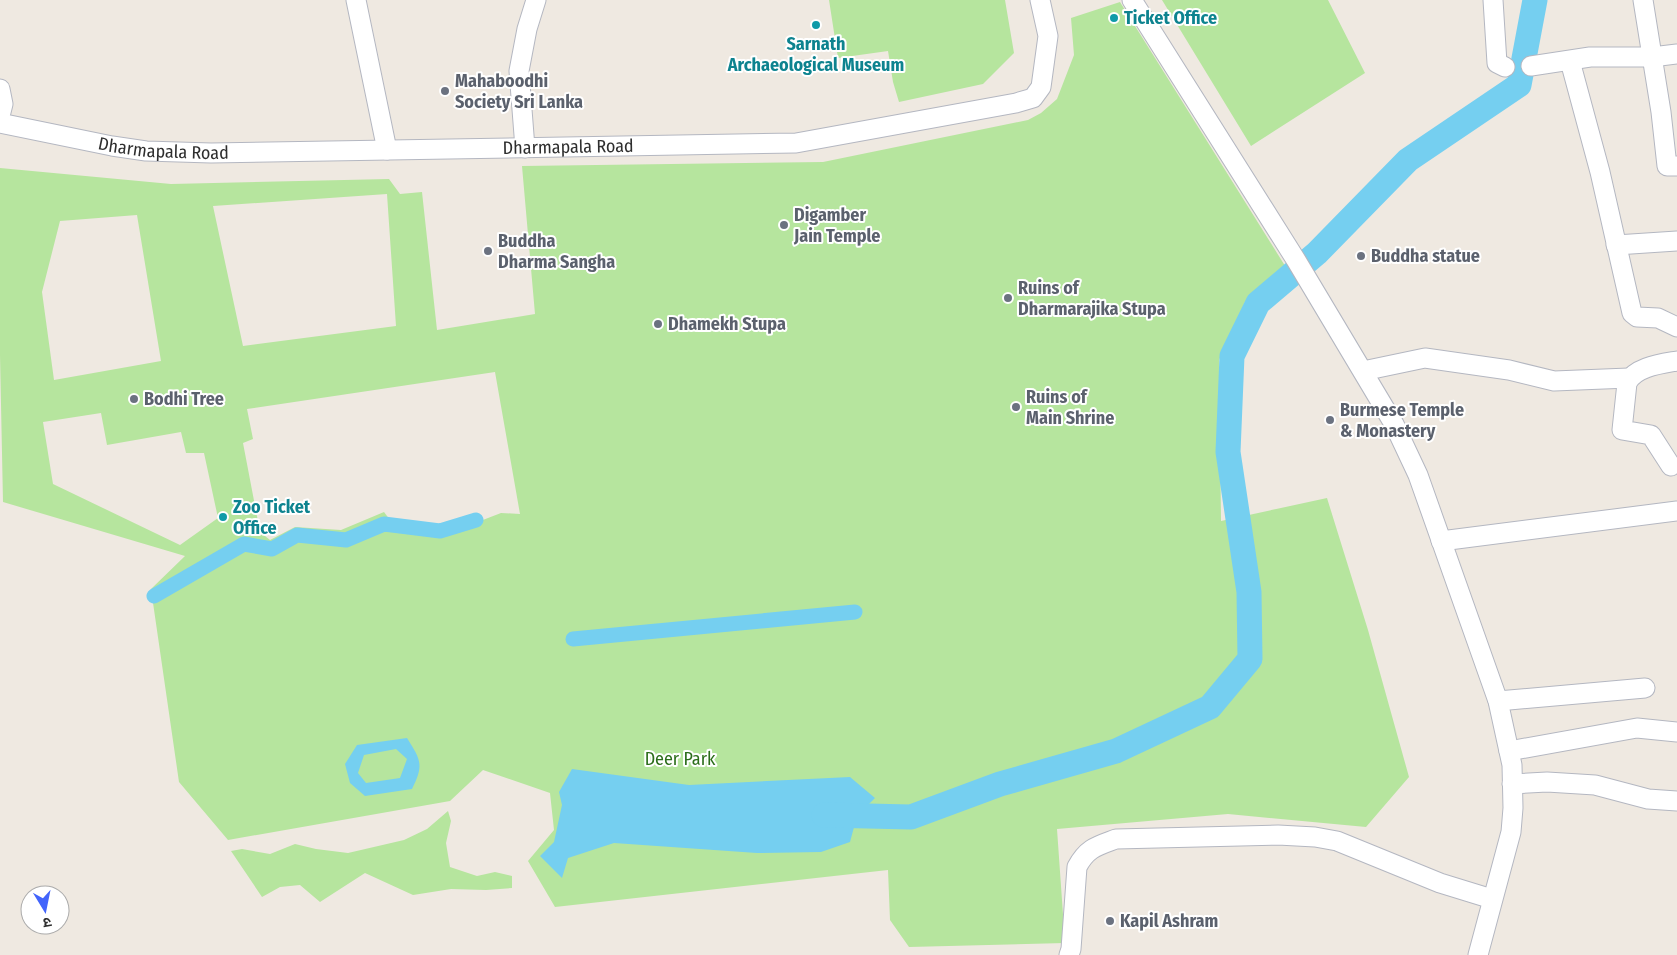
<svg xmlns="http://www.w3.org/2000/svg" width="1677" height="955" viewBox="0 0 1677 955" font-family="'Fira Sans Condensed','Noto Sans Devanagari',sans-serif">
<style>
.green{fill:#b6e59e;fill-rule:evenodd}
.water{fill:#75cff0;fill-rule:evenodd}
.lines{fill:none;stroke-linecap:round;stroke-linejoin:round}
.canal{stroke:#75cff0;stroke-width:15}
.river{stroke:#75cff0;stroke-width:25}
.minor-casing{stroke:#b4b7c1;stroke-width:21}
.minor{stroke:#fff;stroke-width:19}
.culture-dot{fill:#0f9aa8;stroke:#fff;stroke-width:2}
.worship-dot{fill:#6b7280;stroke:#fff;stroke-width:2}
.labels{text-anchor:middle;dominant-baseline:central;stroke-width:4;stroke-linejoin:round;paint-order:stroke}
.culture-label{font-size:18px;font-weight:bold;fill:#0d838f;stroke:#fff;text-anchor:start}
.worship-label{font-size:18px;font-weight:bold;fill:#5b616d;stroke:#fff;text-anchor:start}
.street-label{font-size:18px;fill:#2e2e2e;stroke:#fff}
.park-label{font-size:18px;fill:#2c6e1b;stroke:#fff}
</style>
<rect width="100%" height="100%" fill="#efe9e1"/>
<path class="green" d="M829 0H1005L1014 53 983 84 899 102 893 82 888 51 838 58Z
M1162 0H1328L1365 73 1251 146Z
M1120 2 1287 269 1245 302 1219 360 1221 521 1327 498 1368 630 1409 777 1366 827 1228 814 1057 829 1065 943 909 947 890 920 888 870 555 907 528 861 554 830 550 793 483 770 450 801 228 840 179 782 151 589 185 556 3 502 0 355V168L171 184 389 179 400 194 422 192 437 330 535 314 522 166 823 162 1028 120 1041 113 1057 99 1074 55 1071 18ZM387 194 396 326 243 346 213 206ZM137 215 161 361 54 380 42 292 60 221ZM495 372 520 514 501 513 449 533 399 532 384 512 341 530 295 527 270 540 260 532 243 443 253 439 247 409ZM101 413 107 445 181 432 186 453H204L218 518 180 545 53 484 43 422Z
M448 811 451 821 446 843 450 867 477 876 495 872 512 876V888L486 890 451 889 413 895 365 873 320 902 300 885 280 887 262 897 231 851 242 849 270 854 295 844 316 849 348 853 404 840 427 829Z"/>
<path class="water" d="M407 738C421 760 424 765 412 789L365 796 350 783 345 764 357 745ZM396 749 407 759 400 778 366 783 358 773 364 755Z
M572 769 689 785 850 777 875 798 857 816 850 842 821 852 757 853 614 843 568 858 562 878 540 856 554 842 562 805 559 792Z"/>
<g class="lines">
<path class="canal" d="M154 596 244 544 272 549 297 535 346 540 384 524 440 531 476 520
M573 639 855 612"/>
<path class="river" d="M824 815 911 817 1000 784 1116 751 1210 707 1250 659 1249 592 1228 452 1232 356 1258 303 1317 253 1408 160 1519 85 1535 0"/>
<defs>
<g id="minor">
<path d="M356 0 387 150"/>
<path d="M1132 0 1296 260 1394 424 1418 475 1498 701 1512 765 1513 808 1511 832 1478 955"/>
<path d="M1493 0 1497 63 1505 67"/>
<path d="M1643 0 1661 112 1667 166H1677"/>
<path d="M1570 61 1600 172 1632 313 1637 317 1658 318 1677 327"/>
<path d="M1531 66 1590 57H1652L1677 54"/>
<path d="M0 89 3 104 0 116"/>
<path id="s1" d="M0 123 112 146 146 151 211 153 796 143 1016 103 1033 98 1041 87 1048 36 1040 0"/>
<path d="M525 148 519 71 527 29 536 0"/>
<path d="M1616 245 1677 241"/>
<path d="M1363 371 1425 358 1509 370 1554 381 1629 378"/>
<path d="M1671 466 1651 435 1622 430 1627 383C1635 367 1660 364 1677 361"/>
<path d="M1441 541 1677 511"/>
<path d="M1498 701 1645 688"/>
<path d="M1509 751 1637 728 1677 732"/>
<path d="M1512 784 1547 782 1595 785 1648 799 1677 801"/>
<path d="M1069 955 1071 949 1077 867C1087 848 1097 846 1116 839L1278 835 1315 837 1337 841 1440 883 1492 899"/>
</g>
</defs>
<use href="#minor" class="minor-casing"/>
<use href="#minor" class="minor"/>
</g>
<g class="culture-dot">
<circle cx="1114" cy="18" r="5"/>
<circle cx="816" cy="25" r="5"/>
<circle cx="223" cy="517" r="5"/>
</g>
<g class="worship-dot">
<circle cx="445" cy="91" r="5"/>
<circle cx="784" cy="225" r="5"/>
<circle cx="488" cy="251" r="5"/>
<circle cx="1361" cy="256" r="5"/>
<circle cx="1008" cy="298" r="5"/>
<circle cx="658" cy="324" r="5"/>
<circle cx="134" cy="399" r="5"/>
<circle cx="1016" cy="407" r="5"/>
<circle cx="1330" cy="420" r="5"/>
<circle cx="1110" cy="921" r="5"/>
</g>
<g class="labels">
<g class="culture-label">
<text x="1124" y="18">Ticket Office</text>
<text x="816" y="44" text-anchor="middle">Sarnath<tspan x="816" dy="21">Archaeological Museum</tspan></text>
<text x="233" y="507">Zoo Ticket<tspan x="233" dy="21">Office</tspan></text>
</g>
<g class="worship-label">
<text x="455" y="81">Mahaboodhi<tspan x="455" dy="21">Society Sri Lanka</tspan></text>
<text x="794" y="215">Digamber<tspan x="794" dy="21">Jain Temple</tspan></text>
<text x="498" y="241">Buddha<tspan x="498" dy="21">Dharma Sangha</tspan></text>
<text x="1371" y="256">Buddha statue</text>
<text x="1018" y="288">Ruins of<tspan x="1018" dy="21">Dharmarajika Stupa</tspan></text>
<text x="668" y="324">Dhamekh Stupa</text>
<text x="1026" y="397">Ruins of<tspan x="1026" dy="21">Main Shrine</tspan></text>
<text x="144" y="399">Bodhi Tree</text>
<text x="1340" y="410">Burmese Temple<tspan x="1340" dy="21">&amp; Monastery</tspan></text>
<text x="1120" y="921">Kapil Ashram</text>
</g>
<g class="street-label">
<text stroke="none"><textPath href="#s1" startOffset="166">Dharmapala Road</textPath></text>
<text stroke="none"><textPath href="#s1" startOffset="571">Dharmapala Road</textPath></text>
</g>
<g class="park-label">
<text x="680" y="759">Deer Park</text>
</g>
</g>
<g transform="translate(45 910) rotate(170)"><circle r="24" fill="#ffffff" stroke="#ababab"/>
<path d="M0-4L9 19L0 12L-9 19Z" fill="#4264fb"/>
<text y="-8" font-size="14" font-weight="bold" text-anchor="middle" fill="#2e2e2e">उ</text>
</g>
</svg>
